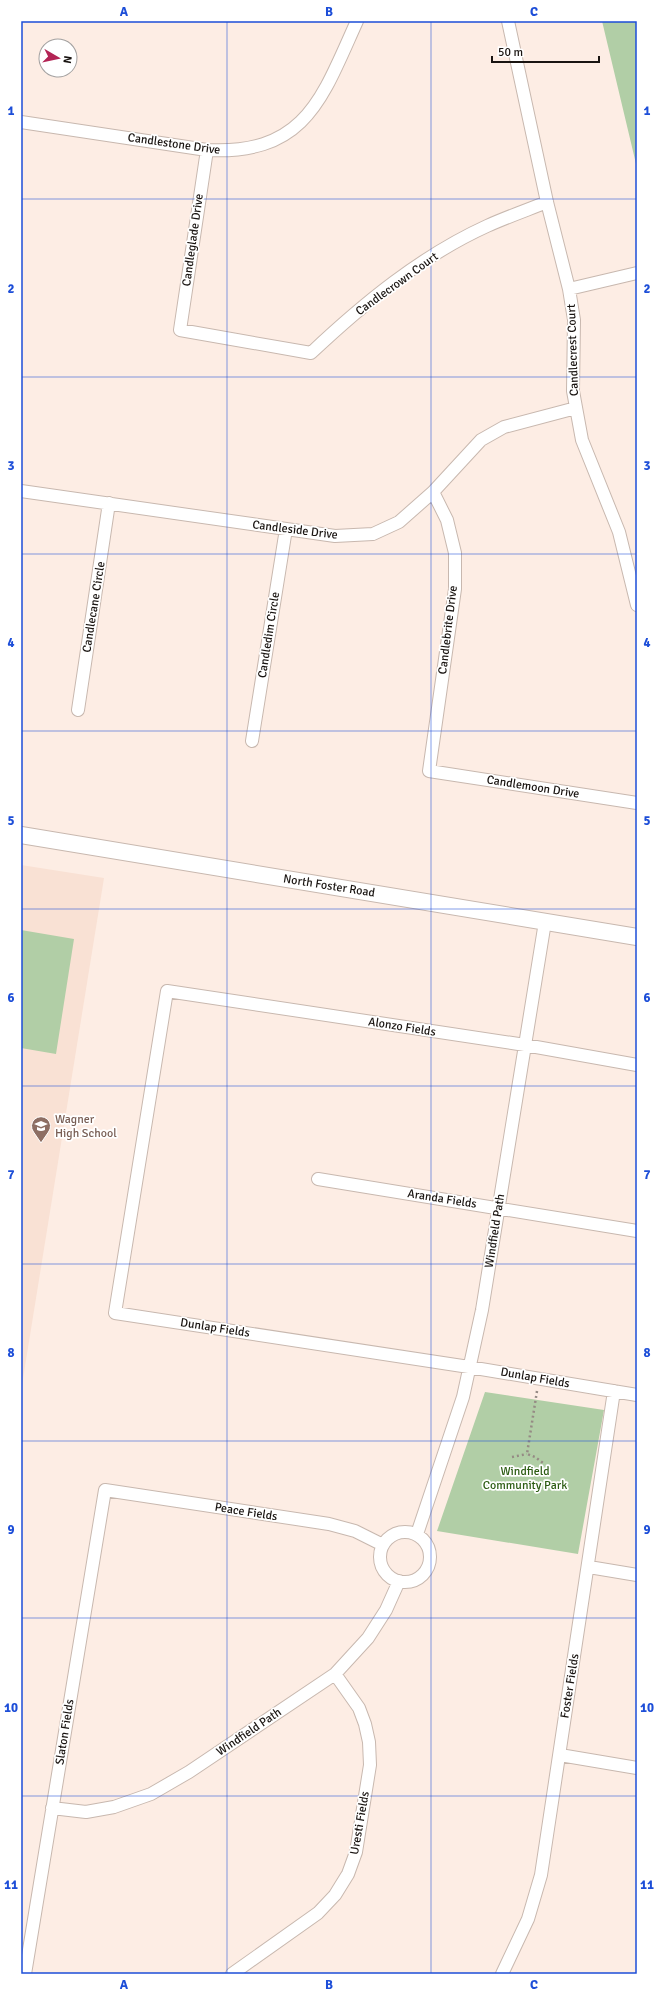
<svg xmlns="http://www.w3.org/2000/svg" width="658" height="1995" viewBox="0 0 658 1995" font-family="Signika,sans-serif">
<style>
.built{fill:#f9e1d4}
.green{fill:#b1cea6}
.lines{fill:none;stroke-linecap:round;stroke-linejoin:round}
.street-casing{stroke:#c8b8af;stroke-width:14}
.secondary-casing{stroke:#c8b8af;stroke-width:18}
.path{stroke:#958a84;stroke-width:2.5;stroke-dasharray:2 3;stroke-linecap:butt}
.street{stroke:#fff;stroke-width:12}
.secondary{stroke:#fff;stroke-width:16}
.grid{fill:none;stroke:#1d4ed8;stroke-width:1;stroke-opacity:0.55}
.labels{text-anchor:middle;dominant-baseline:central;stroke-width:3.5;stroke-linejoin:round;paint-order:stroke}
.street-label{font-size:12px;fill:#191411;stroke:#fff}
.education-label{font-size:12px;fill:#785e54;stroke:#fff;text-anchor:start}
.park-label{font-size:12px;fill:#2c5c13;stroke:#fff}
.neatline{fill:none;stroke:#1d4ed8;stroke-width:1.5}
.grid-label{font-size:13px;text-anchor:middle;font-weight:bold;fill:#1d4ed8}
</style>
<rect width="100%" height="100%" fill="#fdede4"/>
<path class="built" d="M21 865 104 878 21 1391Z"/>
<path class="green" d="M602 21H637V168Z
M21 930 74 939 56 1054 21 1048Z
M485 1392 604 1410 578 1554 437 1531Z"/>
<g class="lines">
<defs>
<path id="street" d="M508 21 547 202 569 289 574 320 573 391 582 440 619 532 637 605
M21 122 207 150C306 155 322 98 357 21
M207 150 180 330 311 353C363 304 421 256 487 226 507 217 527 210 547 202
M569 289 637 273
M21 491 335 536 373 534 399 522 433 492 481 440 504 427 576 408
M433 492 447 520 455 553V589L429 771 637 803
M78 710 109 503
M252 741 286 529
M637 1065 525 1045 167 991 115 1313 469 1367 637 1395
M318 1179 637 1231
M380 1557a25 25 0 1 1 50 0a25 25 0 1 1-50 0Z
M417 1534 463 1397 482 1310 545 922
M589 1567 637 1575
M560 1755 637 1768
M52 1808 86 1812 114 1807 151 1794 189 1772 335 1674 368 1638 386 1610 399 1581
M25 1974 105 1490 329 1524 355 1531 383 1545
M232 1974 318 1913 335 1895 348 1874 356 1852 370 1765 369 1742 365 1724 359 1708 335 1674
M502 1974 528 1919 541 1875 614 1391"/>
<path id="secondary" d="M21 835 637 937"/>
</defs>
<use href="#street" class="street-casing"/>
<use href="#secondary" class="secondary-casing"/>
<path class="path" d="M537 1391 527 1454 535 1457 543 1463
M512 1457 527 1454"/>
<use href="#street" class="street"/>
<use href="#secondary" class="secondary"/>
</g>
<path class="grid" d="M227 21V1974M431 21V1974M21 199H637M21 377H637M21 554H637M21 731H637M21 909H637M21 1086H637M21 1264H637M21 1441H637M21 1618H637M21 1796H637"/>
<defs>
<symbol id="school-pin" viewBox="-11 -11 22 30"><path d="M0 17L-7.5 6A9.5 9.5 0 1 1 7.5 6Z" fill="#8d6e63" stroke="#fff"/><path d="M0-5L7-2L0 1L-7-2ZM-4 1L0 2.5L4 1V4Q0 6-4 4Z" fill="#fff"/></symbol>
</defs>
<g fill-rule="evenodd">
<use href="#school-pin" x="30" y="1115" width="22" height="30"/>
</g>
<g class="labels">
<g class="street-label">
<text transform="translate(174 144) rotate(8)">Candlestone Drive</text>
<text transform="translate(193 240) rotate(-82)">Candleglade Drive</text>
<text transform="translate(397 284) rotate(-36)">Candlecrown Court</text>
<text transform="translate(573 350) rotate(-92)">Candlecrest Court</text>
<text transform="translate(295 530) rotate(7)">Candleside Drive</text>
<text transform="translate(94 607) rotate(-81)">Candlecane Circle</text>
<text transform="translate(448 630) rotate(-83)">Candlebrite Drive</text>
<text transform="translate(269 635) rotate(-81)">Candledim Circle</text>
<text transform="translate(533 787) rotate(9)">Candlemoon Drive</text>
<text transform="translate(329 886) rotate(9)">North Foster Road</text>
<text transform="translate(402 1027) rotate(9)">Alonzo Fields</text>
<text transform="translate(442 1199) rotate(9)">Aranda Fields</text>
<text transform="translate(495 1231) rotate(-81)">Windfield Path</text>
<text transform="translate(215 1328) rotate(9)">Dunlap Fields</text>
<text transform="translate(535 1378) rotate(10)">Dunlap Fields</text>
<text transform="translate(246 1512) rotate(9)">Peace Fields</text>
<text transform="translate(570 1686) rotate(-81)">Foster Fields</text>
<text transform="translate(65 1732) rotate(-81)">Slaton Fields</text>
<text transform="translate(249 1732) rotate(-34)">Windfield Path</text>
<text transform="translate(360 1823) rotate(-80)">Uresti Fields</text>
</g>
<g class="education-label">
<text x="55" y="1119">Wagner<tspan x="55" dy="14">High School</tspan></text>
</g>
<g class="park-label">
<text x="525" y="1471">Windfield<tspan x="525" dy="14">Community Park</tspan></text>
</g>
</g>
<rect width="658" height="1995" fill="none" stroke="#ffffff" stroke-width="44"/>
<g transform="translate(58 58) rotate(99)"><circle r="19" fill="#ffffff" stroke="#a3a1a0"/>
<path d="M0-3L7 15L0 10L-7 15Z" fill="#b32455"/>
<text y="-6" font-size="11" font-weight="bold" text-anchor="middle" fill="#191411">N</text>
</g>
<path d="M492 56v6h107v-6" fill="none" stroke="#191411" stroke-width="2"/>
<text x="498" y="56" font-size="12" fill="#191411" stroke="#ffffff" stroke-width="3" paint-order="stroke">50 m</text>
<rect x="22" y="22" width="614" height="1951" class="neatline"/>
<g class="grid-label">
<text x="124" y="16">A</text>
<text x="329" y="16">B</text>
<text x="534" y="16">C</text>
<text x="11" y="115">1</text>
<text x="647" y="115">1</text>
<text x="11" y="293">2</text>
<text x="647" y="293">2</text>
<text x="11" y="470">3</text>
<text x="647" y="470">3</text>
<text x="11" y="647">4</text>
<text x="647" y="647">4</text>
<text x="11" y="825">5</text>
<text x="647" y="825">5</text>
<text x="11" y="1002">6</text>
<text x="647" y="1002">6</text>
<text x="11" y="1179">7</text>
<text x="647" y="1179">7</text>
<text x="11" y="1357">8</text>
<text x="647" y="1357">8</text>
<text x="11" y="1534">9</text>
<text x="647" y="1534">9</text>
<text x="11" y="1712">10</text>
<text x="647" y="1712">10</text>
<text x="11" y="1889">11</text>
<text x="647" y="1889">11</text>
<text x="124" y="1989">A</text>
<text x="329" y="1989">B</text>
<text x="534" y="1989">C</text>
</g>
</svg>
